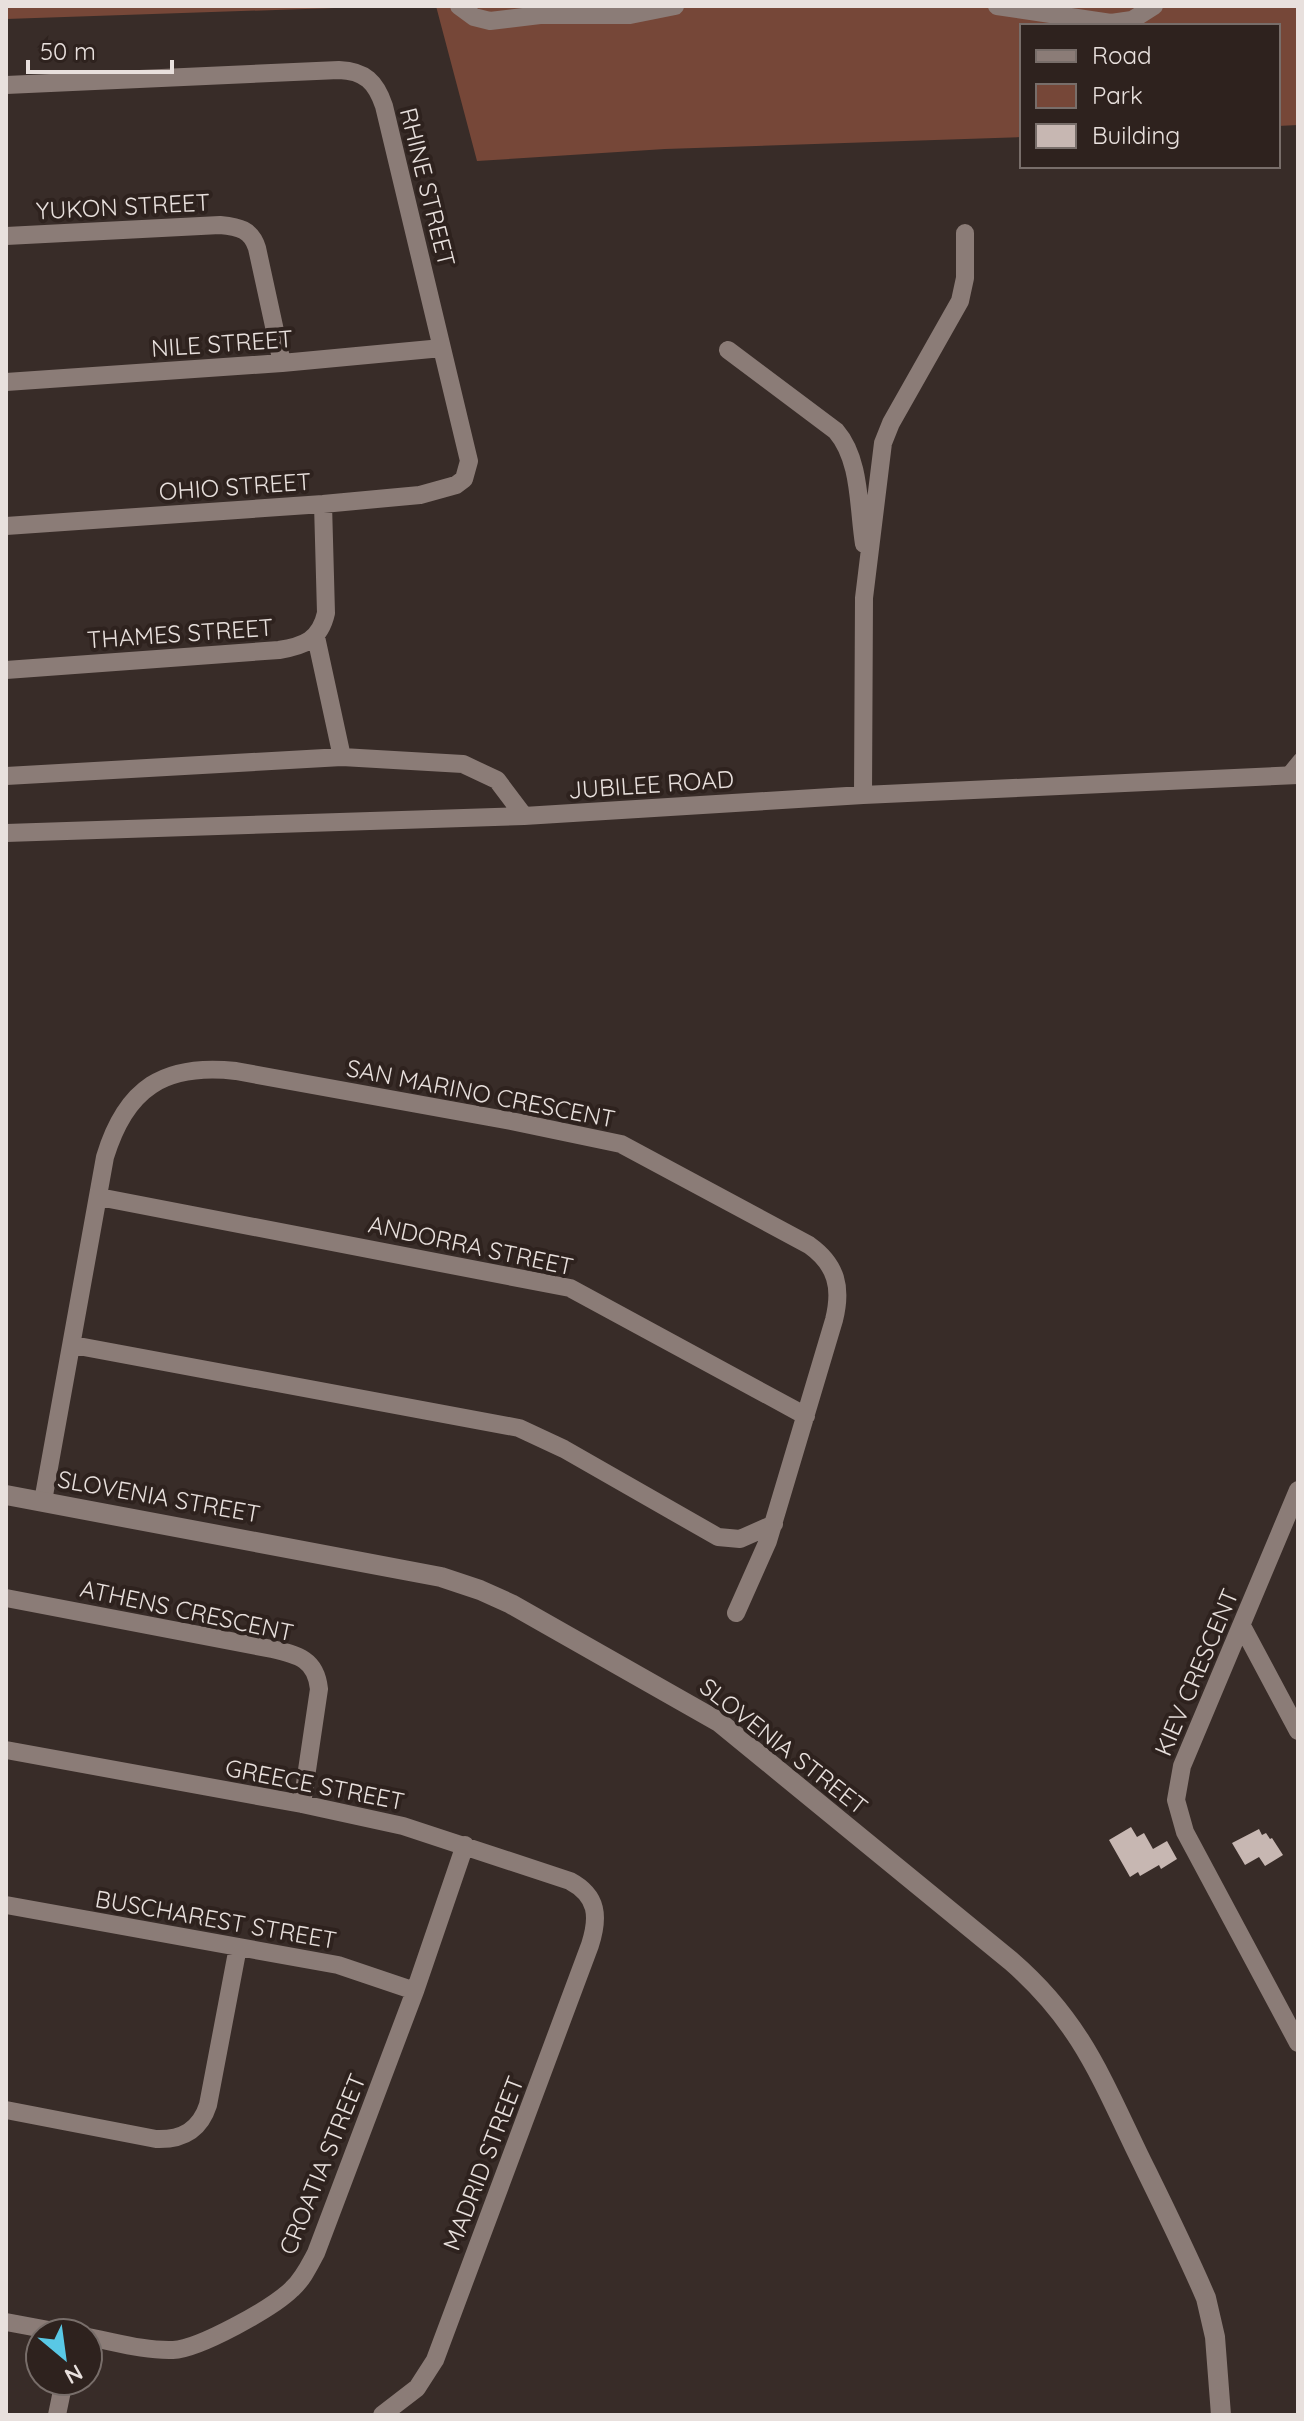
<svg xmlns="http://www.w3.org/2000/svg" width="1304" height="2421" viewBox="0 0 1304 2421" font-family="Quicksand,sans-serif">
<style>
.green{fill:#764738}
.building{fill:#c7b7b2}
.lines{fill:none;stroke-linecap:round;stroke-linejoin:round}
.service{stroke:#8b7c77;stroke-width:9}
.minor{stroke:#8b7c77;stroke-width:18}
.tertiary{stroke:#8b7c77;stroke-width:20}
.labels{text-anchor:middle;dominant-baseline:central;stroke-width:8;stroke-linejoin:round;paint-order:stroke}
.street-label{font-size:24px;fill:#e8e0dd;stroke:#2e221e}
</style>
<rect width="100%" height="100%" fill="#382c28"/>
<path class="green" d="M6 6H394L6 19Z
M436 6H1298V125L1278 126V26H1022V137L665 149 477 161Z"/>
<path class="building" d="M1131 1827 1137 1837 1144 1833 1153 1849 1167 1841 1177 1859 1161 1869 1159 1865 1140 1876 1138 1872 1130 1877 1109 1840Z
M1259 1829 1262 1835 1266 1833 1270 1839 1272 1838 1283 1855 1265 1866 1259 1857 1245 1865 1232 1843Z"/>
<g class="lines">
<path class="service" d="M1285 774 1298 758"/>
<path class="minor" d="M459 6 474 17 490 21 540 15H630L675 6
M997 6 1111 23 1132 20 1154 6
M6 85 339 70C365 71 376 82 384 106L469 461 464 479 456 485 420 495 323 504 6 526
M6 236 220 225C239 227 251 229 257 248L282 363
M728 350 836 431C861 460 858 507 864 544
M6 382 282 363 442 348
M316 637 342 757
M6 670 279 650C304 646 320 640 326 613L323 504
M6 776 342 757 463 764 497 780 524 816
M863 795 864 598 883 443 891 423 960 301 965 278V233
M6 833 524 816 863 795 1298 775
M99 1197 570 1288 806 1416
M73 1345 519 1428 564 1449 718 1537 740 1539 774 1524
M1298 1490 1182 1766 1176 1800 1185 1832 1298 2043
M43 1501 105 1157C126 1088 164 1063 236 1071L511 1121 621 1144 809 1245C837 1265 842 1288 834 1320L768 1541 736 1613
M6 1598 272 1649C298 1655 316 1659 319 1689L302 1804
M1242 1626 1298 1731
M6 1750 302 1804 403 1826 570 1881C598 1896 599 1917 590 1945L435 2360 417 2388 382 2415
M6 1905 338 1965 415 1991
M6 2110 156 2139C182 2140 200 2130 208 2105L238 1947
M6 2322 65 2333
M88 2337C115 2342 145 2351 173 2350 199 2349 273 2308 292 2289 303 2279 309 2266 316 2253L415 1991 465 1845
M57 2415 64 2381"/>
<path class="tertiary" d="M6 1495 441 1577 480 1590 511 1604 719 1722 1011 1961C1079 2020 1100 2075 1138 2154 1161 2201 1185 2249 1206 2298L1215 2337 1221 2415"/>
</g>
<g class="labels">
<g class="street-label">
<text transform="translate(428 187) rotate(76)">RHINE STREET</text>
<text transform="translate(123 206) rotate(-3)">YUKON STREET</text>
<text transform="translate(222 343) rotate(-4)">NILE STREET</text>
<text transform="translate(235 486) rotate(-4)">OHIO STREET</text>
<text transform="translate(180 633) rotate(-4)">THAMES STREET</text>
<text transform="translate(651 784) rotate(-4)">JUBILEE ROAD</text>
<text transform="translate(481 1093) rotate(11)">SAN MARINO CRESCENT</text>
<text transform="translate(471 1245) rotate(12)">ANDORRA STREET</text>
<text transform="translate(159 1496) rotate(10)">SLOVENIA STREET</text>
<text transform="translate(187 1610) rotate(12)">ATHENS CRESCENT</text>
<text transform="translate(1196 1672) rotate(-67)">KIEV CRESCENT</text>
<text transform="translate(784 1746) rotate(38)">SLOVENIA STREET</text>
<text transform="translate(315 1784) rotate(11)">GREECE STREET</text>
<text transform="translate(216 1919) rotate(10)">BUSCHAREST STREET</text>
<text transform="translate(483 2163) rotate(-69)">MADRID STREET</text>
<text transform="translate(322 2164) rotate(-68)">CROATIA STREET</text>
</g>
</g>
<rect width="1304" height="2421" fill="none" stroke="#e8e0dd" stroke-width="16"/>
<rect x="1020" y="24" width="260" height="144" fill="#2e221e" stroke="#786e6a" stroke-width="2"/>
<rect x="1036" y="50" width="40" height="12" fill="#8b7c77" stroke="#786e6a" stroke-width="2"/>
<text x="1092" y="64" font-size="24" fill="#e8e0dd">Road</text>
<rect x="1036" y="84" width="40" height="24" fill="#764738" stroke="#786e6a" stroke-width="2"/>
<text x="1092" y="104" font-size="24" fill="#e8e0dd">Park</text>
<rect x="1036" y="124" width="40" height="24" fill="#c7b7b2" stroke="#786e6a" stroke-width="2"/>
<text x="1092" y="144" font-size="24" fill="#e8e0dd">Building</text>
<g transform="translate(64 2357) rotate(151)"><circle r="38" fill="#2e221e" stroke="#786e6a" stroke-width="2"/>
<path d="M0-6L14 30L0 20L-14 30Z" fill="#59c8e5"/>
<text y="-12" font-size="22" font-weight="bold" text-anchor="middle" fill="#e8e0dd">N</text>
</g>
<path d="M28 60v12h144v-12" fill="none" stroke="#e8e0dd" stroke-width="4"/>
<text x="40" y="60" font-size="24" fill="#e8e0dd" stroke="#2e221e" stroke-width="6" paint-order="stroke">50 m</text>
</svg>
